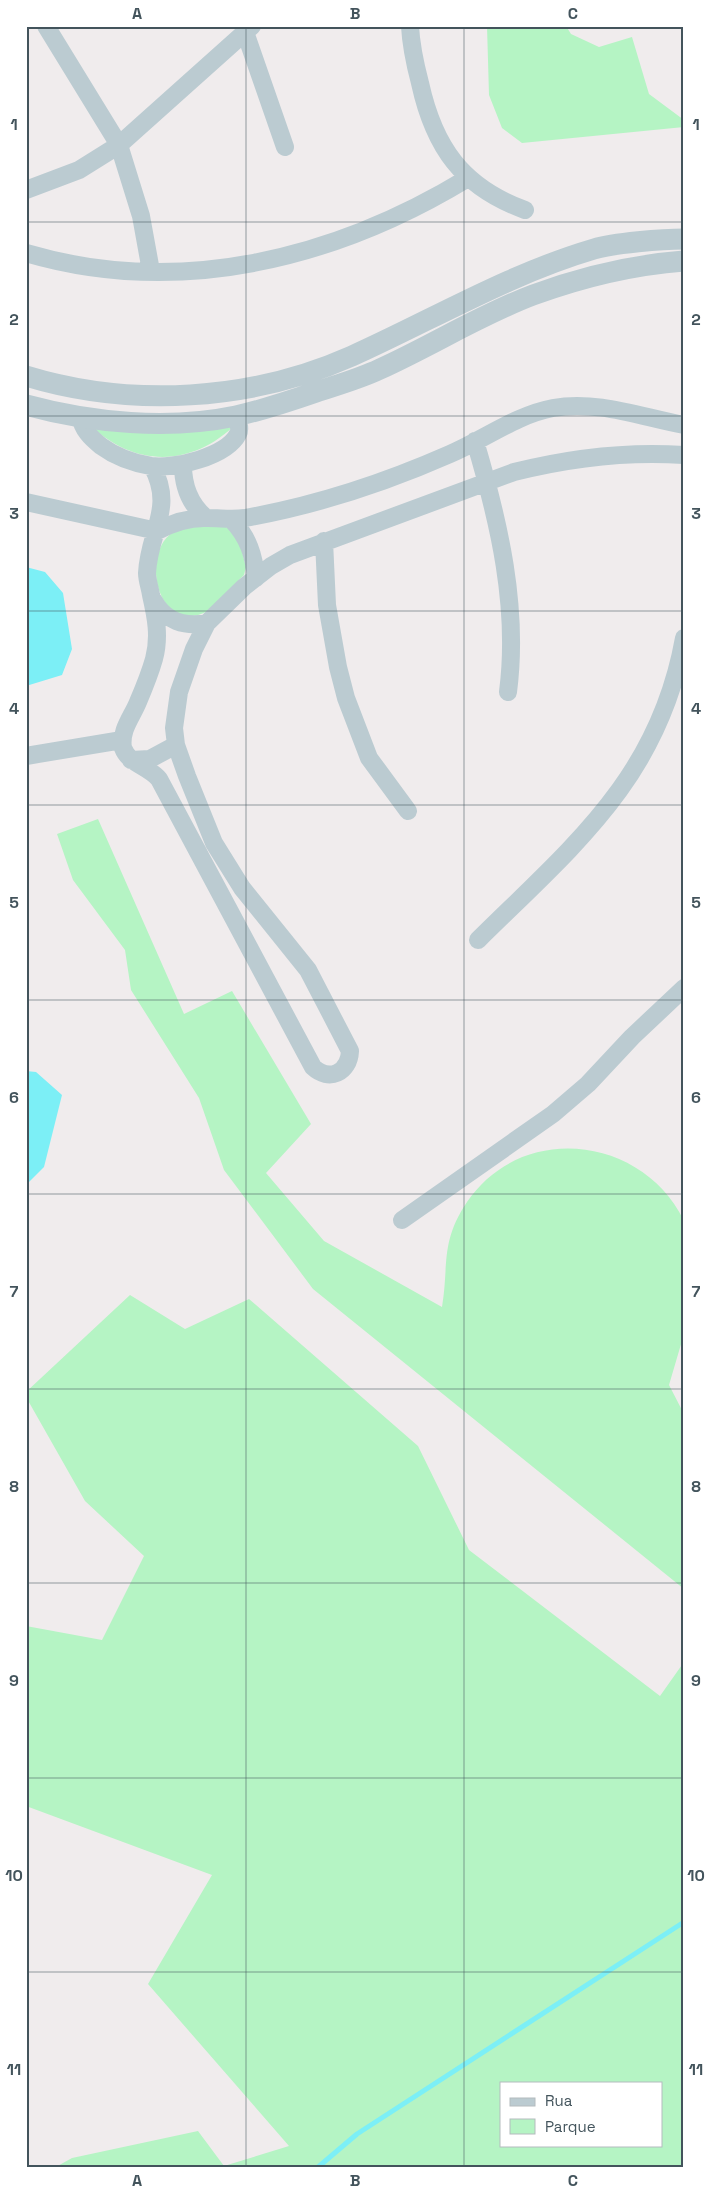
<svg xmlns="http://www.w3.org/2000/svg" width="710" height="2194" viewBox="0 0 710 2194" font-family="'Space Grotesk',sans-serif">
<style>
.green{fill:#b5f4c4;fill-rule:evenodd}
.water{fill:#7ceff6}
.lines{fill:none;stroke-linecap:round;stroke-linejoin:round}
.stream{stroke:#7ceff6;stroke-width:5}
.minor{stroke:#bbcbd1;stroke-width:18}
.tertiary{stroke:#bbcbd1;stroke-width:21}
.grid{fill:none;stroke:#43545c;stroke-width:1;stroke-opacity:0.55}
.neatline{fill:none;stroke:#43545c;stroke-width:2}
.grid-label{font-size:16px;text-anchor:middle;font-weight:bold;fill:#43545c}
</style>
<rect width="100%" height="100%" fill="#f0eced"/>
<path class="green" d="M487 26H566L571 34 599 47 632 37 649 94 684 120V127L522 143 502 128 489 95Z
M237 423C192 468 134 468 89 424Z
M206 525 225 526 238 536 246 567 244 575 208 611C156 638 139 550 175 531 184 526 196 526 206 525Z
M98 819 184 1014 232 991 311 1124 266 1173 324 1241 442 1307C449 1265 440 1242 467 1202 522 1121 643 1136 684 1221V1334L669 1385 684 1414V1589L313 1289 224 1170 199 1098 131 990 125 950 73 880 57 834Z
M130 1295 185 1329 249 1299 418 1446 469 1550 660 1696 684 1662V2168H54L72 2158 198 2131 224 2166 289 2146 148 1984 212 1875 26 1806V1626L102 1640 144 1556 85 1501 26 1397V1392ZM501 2083H661V2145H501Z"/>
<path class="water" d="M26 567 45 572 63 593 72 649 62 675 26 686Z
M26 1071 36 1072 62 1095 44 1167 26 1185Z"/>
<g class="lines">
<path class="stream" d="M317 2168 357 2134 684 1922"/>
<path class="minor" d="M46 26 119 145 141 216 151 271
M410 26C411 46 415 64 420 83 434 147 462 187 525 210
M245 32 285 147
M26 190 79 170 119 145 252 26
M26 253C179 298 335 259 468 178
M80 416C83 430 90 437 101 446 116 457 133 463 151 466 174 469 226 457 238 434 241 428 238 422 235 416
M475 441C499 522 519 607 508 692
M183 465C183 486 189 503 205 517
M152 466C175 508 149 531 147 573 147 580 150 588 151 595 156 617 160 637 154 659 150 673 144 688 138 702 132 717 120 730 123 748 129 764 148 766 159 779L313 1067C329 1082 349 1073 350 1051L308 970 242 888 214 843 187 776 176 745 174 728 179 692 194 649 207 623 244 587 271 566 290 555 514 472C570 458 626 451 684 455
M26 502 157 531C172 523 190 517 208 518 221 518 232 520 245 518 318 505 382 484 450 454 485 439 516 415 553 408 597 400 641 417 684 425
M232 520C248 537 254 555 256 578
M324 541 327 605 338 667 346 698 369 758 408 811
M154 601C165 621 185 627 207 623
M26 756 122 740
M131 760 150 759 176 745
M478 940C573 846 659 778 684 638
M402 1220 553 1114 588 1084 632 1037 684 988"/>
<path class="tertiary" d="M26 376C131 408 251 401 352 356 432 320 509 274 594 249 614 243 662 239 684 239
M26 405C92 423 169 430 236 416 263 410 290 401 316 392 337 385 359 379 380 369 431 346 480 315 533 295 582 277 632 265 684 261"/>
</g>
<path class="grid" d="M246 26V2168M464 26V2168M26 222H684M26 416H684M26 611H684M26 805H684M26 1000H684M26 1194H684M26 1389H684M26 1583H684M26 1778H684M26 1972H684"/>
<rect width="710" height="2194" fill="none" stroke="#ffffff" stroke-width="55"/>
<rect x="500" y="2082" width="162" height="65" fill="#ffffff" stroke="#b4bbbe"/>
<rect x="510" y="2098" width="25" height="8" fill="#bbcbd1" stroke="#b4bbbe"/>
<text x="545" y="2106" font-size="15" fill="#43545c">Rua</text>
<rect x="510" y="2119" width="25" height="15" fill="#b5f4c4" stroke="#b4bbbe"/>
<text x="545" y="2132" font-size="15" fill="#43545c">Parque</text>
<rect x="28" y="28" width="654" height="2138" class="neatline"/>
<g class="grid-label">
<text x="137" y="19">A</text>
<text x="355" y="19">B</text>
<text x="573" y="19">C</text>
<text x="14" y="130">1</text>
<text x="696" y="130">1</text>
<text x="14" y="325">2</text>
<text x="696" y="325">2</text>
<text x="14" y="519">3</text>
<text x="696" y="519">3</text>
<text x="14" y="714">4</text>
<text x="696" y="714">4</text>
<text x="14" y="908">5</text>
<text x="696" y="908">5</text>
<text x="14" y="1103">6</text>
<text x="696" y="1103">6</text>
<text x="14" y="1297">7</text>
<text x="696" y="1297">7</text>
<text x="14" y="1492">8</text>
<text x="696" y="1492">8</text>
<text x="14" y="1686">9</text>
<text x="696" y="1686">9</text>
<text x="14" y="1881">10</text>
<text x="696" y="1881">10</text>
<text x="14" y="2075">11</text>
<text x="696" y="2075">11</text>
<text x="137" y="2186">A</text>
<text x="355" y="2186">B</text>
<text x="573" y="2186">C</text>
</g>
</svg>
